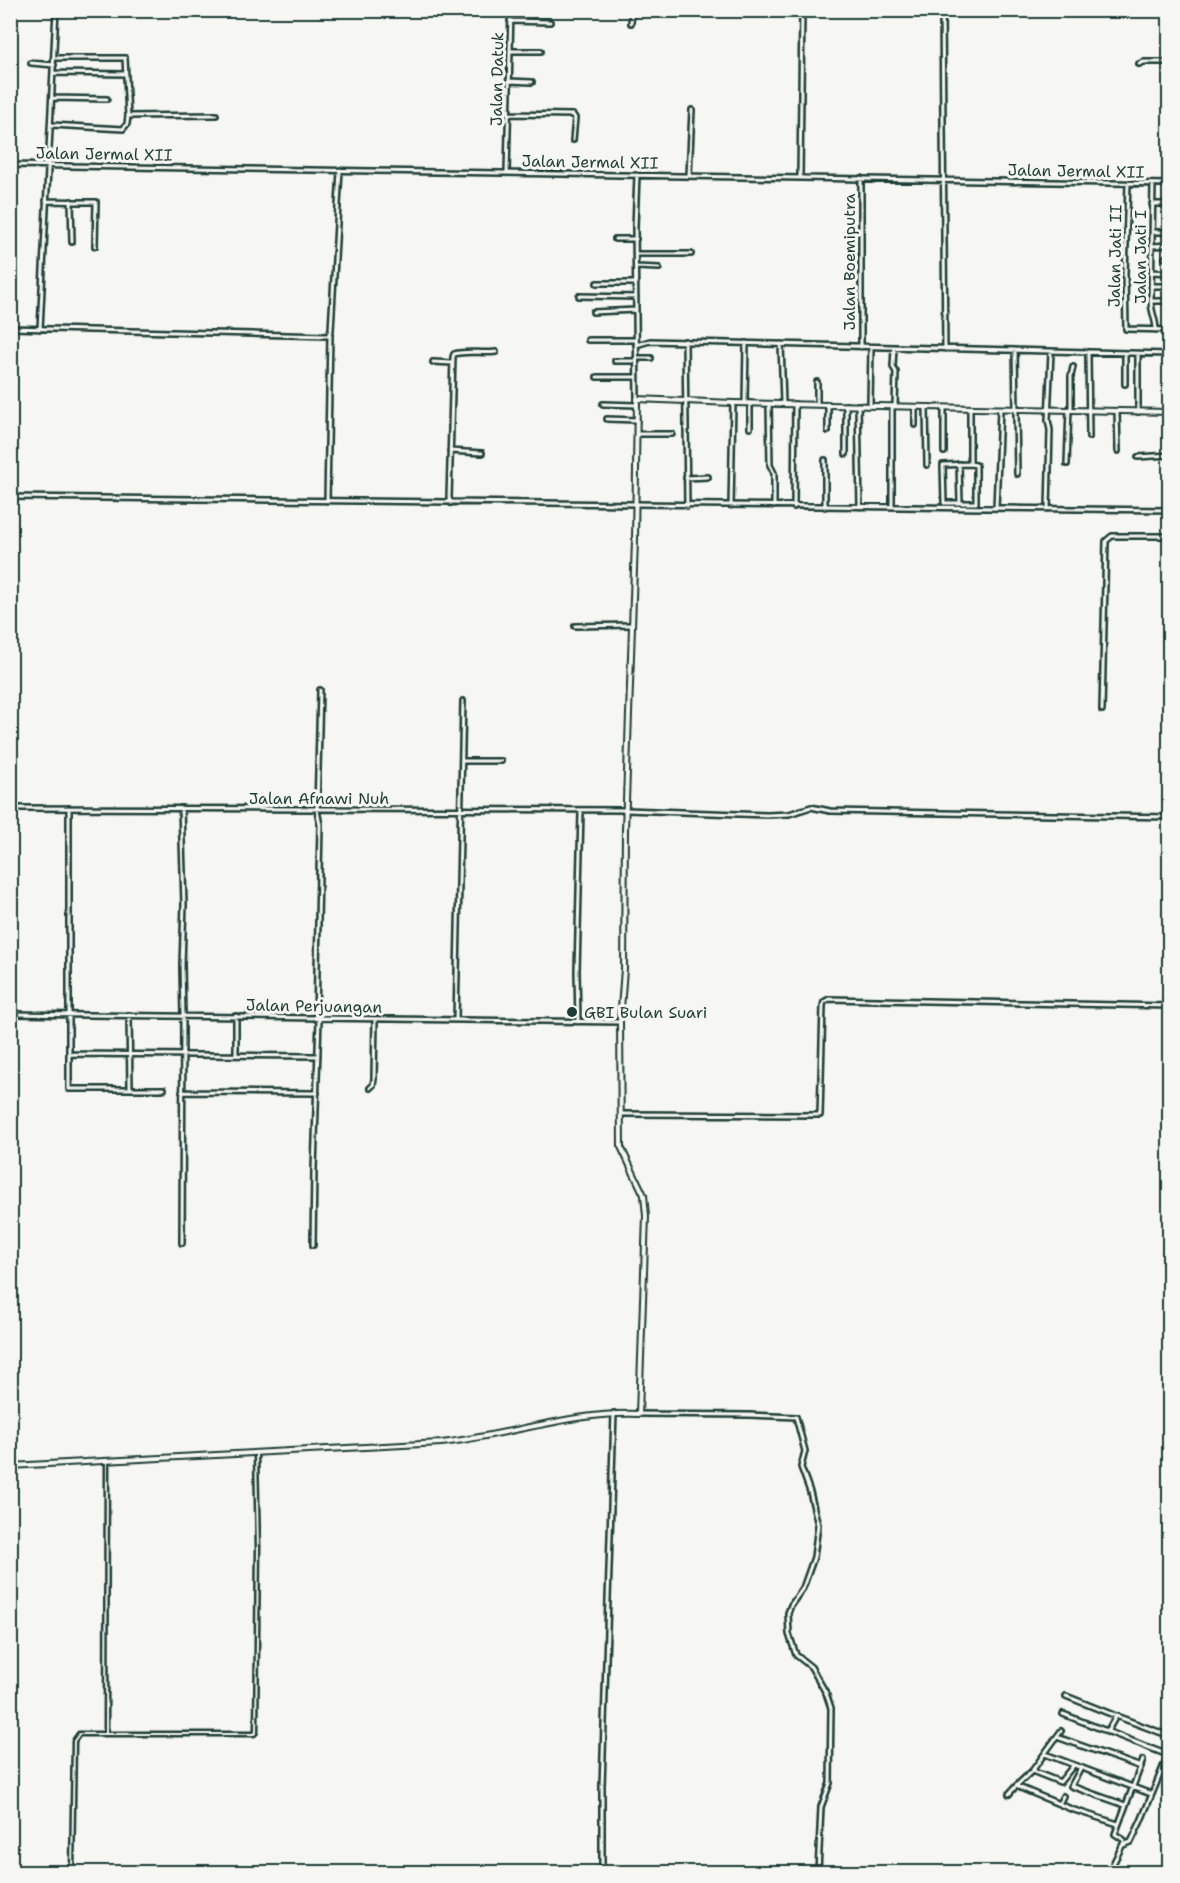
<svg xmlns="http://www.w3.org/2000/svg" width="1180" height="1883" viewBox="0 0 1180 1883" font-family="'Shantell Sans',sans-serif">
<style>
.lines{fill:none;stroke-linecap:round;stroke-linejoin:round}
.pedestrian-casing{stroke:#1f3d34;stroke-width:7}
.minor-casing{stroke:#1f3d34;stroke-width:8}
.tertiary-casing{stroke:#1f3d34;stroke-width:8}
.pedestrian{stroke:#f6f6f2;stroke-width:2}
.minor{stroke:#f6f6f2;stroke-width:3}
.tertiary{stroke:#f6f6f2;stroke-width:4}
.poi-dot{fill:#1f3d34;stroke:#f6f6f2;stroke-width:2}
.labels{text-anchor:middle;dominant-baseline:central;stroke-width:6;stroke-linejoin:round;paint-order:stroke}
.street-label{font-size:16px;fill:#1f3d34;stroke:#f6f6f2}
.poi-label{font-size:16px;fill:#1f3d34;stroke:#f6f6f2;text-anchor:start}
</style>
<rect width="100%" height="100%" fill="#f6f6f2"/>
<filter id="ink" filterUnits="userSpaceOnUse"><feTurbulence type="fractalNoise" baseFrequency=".0167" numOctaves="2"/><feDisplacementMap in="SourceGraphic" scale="12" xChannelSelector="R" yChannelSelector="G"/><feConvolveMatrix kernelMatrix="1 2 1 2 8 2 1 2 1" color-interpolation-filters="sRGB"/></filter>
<g filter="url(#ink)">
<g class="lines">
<defs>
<path id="pedestrian" d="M106 1733 107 1461
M72 1872 74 1741 79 1734H254L256 1732 258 1548 256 1454"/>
<path id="minor" d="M942 10 945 349
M510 21 550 22
M631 23 632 10
M510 51H541
M54 58H125L128 116
M31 63 54 65
M1139 64 1144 62H1170
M54 73 126 74
M508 81 532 82
M53 98 107 99
M508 114 573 115 575 118 573 140
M52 125 123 129 127 124 128 116 216 115
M10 165 1170 184
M507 173 511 10
M689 176 692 110
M800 177 802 10
M861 178V347
M1128 184 1125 274 1126 329 1170 330
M1153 184 1151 301C1151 312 1156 319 1156 330
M46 201 96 202 95 246
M71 201 72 242
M1152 204H1170
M1152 232H1170
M615 239H636
M1152 246 1170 245
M636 254H691
M1165 258H1170
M636 267 659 268
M1152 272 1170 273
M597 283H636
M1151 286H1170
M579 296 636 297
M1151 301H1170
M593 312 636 310
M10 328 328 336 331 330 340 170
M40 329 56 10
M588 340H636
M685 341 687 506
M781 344 783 403
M636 345 650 341 1170 354
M894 348 893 367 896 372 895 406
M1015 350 1017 474
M1088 353 1089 437
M636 358H651
M615 361H636
M433 362 452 363
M597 377H636
M1125 384V354
M637 399 635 227 637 175
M745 403 746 343
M750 403V428
M603 404 637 405
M769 404 770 465 774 473V506
M817 404V382
M828 404V431
M858 405 860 507
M870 405 871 347
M892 406V507
M926 407 927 465
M1071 409V376L1073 367
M1117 411 1118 451
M1138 412V354
M607 419 637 420
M915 425V407
M637 434H672
M450 451 482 453
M944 452V408
M846 454V405
M1138 457 1170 455
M825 460V507
M959 464 960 503
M970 464 976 465V503H944L943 465 970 464V408
M1067 464 1069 409
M686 478 708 477
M10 497 1170 510
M1170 498V516
M327 501 330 335
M451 503 449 498 453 357 454 354C468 350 482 354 496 352
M731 506 733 403
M794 507 795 404
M996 508 1000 409
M1048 509 1050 430 1048 420 1051 352
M575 626 632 625
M1102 710 1106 541 1112 536H1170
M462 761H501
M10 808 626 810 767 815 789 814 811 807 830 811 1170 817
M69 808V1089H164
M181 808 184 904 182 965 183 1016 182 1243
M10 1014 620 1022
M129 1015 130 1088
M236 1016V1055
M316 1019 320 825 317 810 320 690
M456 1020 463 701
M578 1022 577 971 581 812
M69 1054 318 1056
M370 1088 373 1085 374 1079 375 1019
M182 1092 317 1093
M622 1114 820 1115 823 1006 824 1002 829 999 1170 1006
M313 1245 314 1169 319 1019
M639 1414 749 1415 796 1417 805 1451 801 1467 810 1492 818 1525 814 1557 803 1588 791 1605 788 1613 789 1634 796 1655 811 1667 826 1693 831 1708 830 1783 821 1807 818 1872
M1066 1696 1116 1716
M1063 1714 1168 1755 1141 1821 1131 1842 1123 1845
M1107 1732 1116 1716 1170 1736
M1057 1737 1141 1767
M1045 1754 1151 1794
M1081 1768 1071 1786 1125 1805
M1032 1771 1060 1782 1073 1766
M1016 1786 1032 1771 1061 1731
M1009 1794 1016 1786 1071 1809 1118 1824
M1059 1804 1063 1796
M602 1872V1786L614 1413
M1109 1872 1124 1842V1840L1115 1834 1143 1760"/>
<path id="tertiary" d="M10 1466 441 1443C506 1436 575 1411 639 1414L646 1216 644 1195 621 1147 620 1022 624 969 625 830 635 540 637 399 733 403 1170 412"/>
</defs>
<use href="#pedestrian" class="pedestrian-casing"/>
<use href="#minor" class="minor-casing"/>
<use href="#tertiary" class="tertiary-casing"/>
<use href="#pedestrian" class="pedestrian"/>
<use href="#minor" class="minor"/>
<use href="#tertiary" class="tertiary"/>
</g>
</g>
<circle class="poi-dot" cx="572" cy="1012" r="6"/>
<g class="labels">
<g class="street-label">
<text transform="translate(497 79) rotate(-89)">Jalan Datuk</text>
<text transform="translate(104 154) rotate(1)">Jalan Jermal XII</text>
<text transform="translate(590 162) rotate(1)">Jalan Jermal XII</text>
<text transform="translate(1076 171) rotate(1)">Jalan Jermal XII</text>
<text transform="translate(1115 256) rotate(-89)">Jalan Jati II</text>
<text transform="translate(1140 257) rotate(-90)">Jalan Jati I</text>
<text transform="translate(849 262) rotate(-90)">Jalan Boemiputra</text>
<text x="319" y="798">Jalan Afnawi Nuh</text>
<text transform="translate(314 1006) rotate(1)">Jalan Perjuangan</text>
</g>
<g class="poi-label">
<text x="584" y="1012">GBI Bulan Suari</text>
</g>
</g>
<rect width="1180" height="1883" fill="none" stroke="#f6f6f2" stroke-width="36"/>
<rect x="18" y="18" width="1144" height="1847" fill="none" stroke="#1f3d34" stroke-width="2" filter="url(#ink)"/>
</svg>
